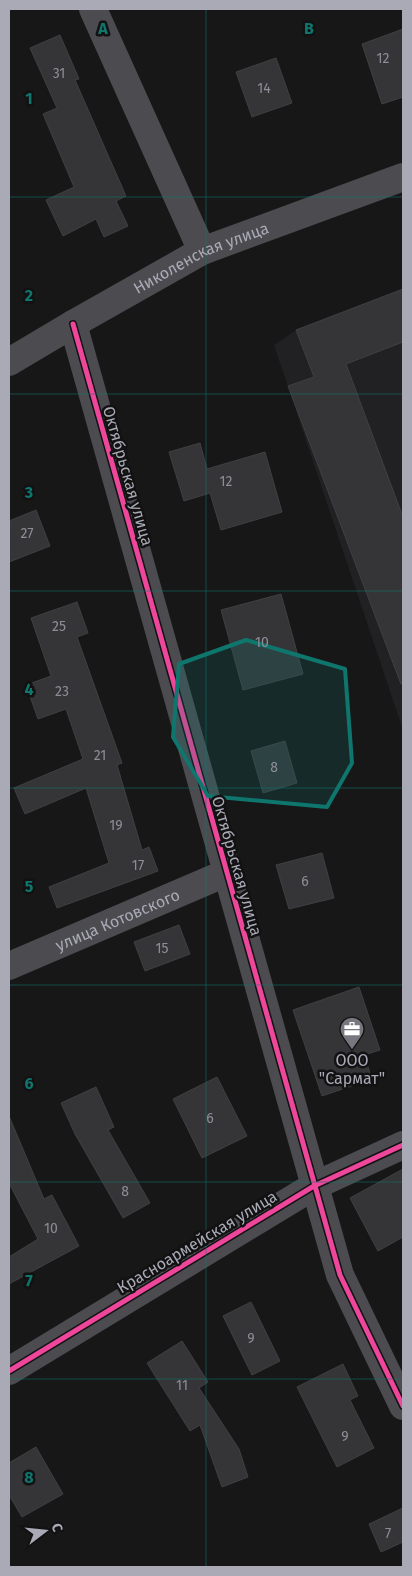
<svg xmlns="http://www.w3.org/2000/svg" width="412" height="1576" viewBox="0 0 412 1576" font-family="'Fira Sans',sans-serif">
<style>
.built{fill:#212123}
.building{fill:#353537;stroke:#404044}
.lines{fill:none;stroke-linecap:round;stroke-linejoin:round}
.minor{stroke:#4c4c50;stroke-width:28}
.cycleway-casing{stroke:#121213;stroke-width:8}
.cycleway{stroke:#ed469a;stroke-width:5}
.marked{fill:#0f766e;fill-opacity:0.2;stroke:#0f766e;stroke-width:4;stroke-linejoin:round}
.grid{fill:none;stroke:#0f766e;stroke-width:1;stroke-opacity:0.55}
.labels{text-anchor:middle;dominant-baseline:central;stroke-width:5;stroke-linejoin:round;paint-order:stroke}
.number-label{font-size:14px;fill:#8d8d97}
.street-label{font-size:16px;fill:#aaaab7;stroke:#121213}
.poi-label{font-size:16px;fill:#aaaab7;stroke:#121213}
.grid-label{font-size:16px;text-anchor:middle;font-weight:bold;fill:#0f766e;stroke:#121213;stroke-width:5;stroke-linejoin:round;paint-order:stroke}
</style>
<rect width="100%" height="100%" fill="#171718"/>
<path class="built" d="M403 289V730L274 345 296 330Z"/>
<path class="building" d="M403 29V97L382 104 362 44Z
M60 35 79 79 75 80 126 196 116 201 128 226 104 237 96 219 63 236 46 200 74 187 43 114 57 108 30 48Z
M276 58 292 103 252 117 236 72Z
M403 289V342L346 364 403 517V683L401 684 288 386 314 377 296 330Z
M200 443 207 469 265 452 282 512 221 530 210 493 184 501 169 452Z
M36 510 50 546 9 562V521Z
M281 594 303 674 243 690 221 610Z
M77 602 88 633 77 637 122 763 117 765 142 850 149 847 158 871 57 908 49 887 109 863 86 788 25 814 14 788 83 759 66 709 38 719 26 685 51 676 31 618Z
M285 741 297 783 263 793 251 751Z
M322 853 334 898 289 909 276 865Z
M179 925 190 954 145 971 134 942Z
M359 987 380 1050 364 1055 372 1079 322 1096 293 1010Z
M217 1077 247 1136 202 1158 173 1099Z
M96 1087 114 1127 108 1130 150 1203 123 1218 75 1134 61 1103Z
M9 1116 44 1199 52 1195 79 1246 9 1284V1257L38 1239 9 1183Z
M403 1169V1237L378 1251 350 1198Z
M251 1302 280 1361 252 1375 223 1316Z
M182 1341 208 1382 199 1388 239 1449 248 1477 222 1487 200 1425 190 1431 147 1363Z
M343 1364 358 1396 350 1400 374 1448 337 1467 297 1387Z
M36 1447 63 1494 22 1517 9 1495V1463Z
M403 1508V1542L381 1552 369 1524Z"/>
<g class="lines">
<g class="minor">
<path d="M93 9 202 251"/>
<path d="M73 324 340 1275 403 1406"/>
<path id="s1" d="M9 362 73 324 202 251 403 177"/>
<path id="s2" d="M9 966 226 873"/>
<path d="M9 1371 314 1186 403 1145"/>
</g>
<defs>
<path id="cycleway" d="M73 324 340 1275 403 1406
M9 1371 314 1186 403 1145"/>
</defs>
<use href="#cycleway" class="cycleway-casing"/>
<use href="#cycleway" class="cycleway"/>
</g>
<path class="marked" d="M246 640 345 669 352 763 327 807 208 796 173 737 179 664Z"/>
<path class="grid" d="M206 9V1567M9 197H403M9 394H403M9 591H403M9 788H403M9 985H403M9 1182H403M9 1379H403"/>
<defs>
<symbol id="office-pin" viewBox="-11 -11 22 30"><path d="M0 17L-7.5 6A9.5 9.5 0 1 1 7.5 6Z" fill="#77777f" stroke="#121213"/><path d="M-6-3h4V-5.5h4V-3h4V5H-6ZM-1-4.5V-3h2v-1.5ZM-6 0V1H6V0Z" fill="#fff"/></symbol>
</defs>
<g fill-rule="evenodd">
<use href="#office-pin" x="338" y="1015" width="28" height="38"/>
</g>
<g class="labels">
<g class="number-label">
<text x="383" y="58">12</text>
<text x="59" y="73">31</text>
<text x="264" y="88">14</text>
<text x="226" y="481">12</text>
<text x="27" y="533">27</text>
<text x="59" y="626">25</text>
<text x="262" y="642">10</text>
<text x="62" y="691">23</text>
<text x="100" y="755">21</text>
<text x="274" y="767">8</text>
<text x="116" y="825">19</text>
<text x="138" y="865">17</text>
<text x="305" y="881">6</text>
<text x="162" y="948">15</text>
<text x="210" y="1118">6</text>
<text x="125" y="1191">8</text>
<text x="51" y="1228">10</text>
<text x="251" y="1338">9</text>
<text x="182" y="1385">11</text>
<text x="345" y="1436">9</text>
<text x="388" y="1533">7</text>
</g>
<g class="street-label">
<text stroke="none"><textPath href="#s1" startOffset="219">Николенская улица</textPath></text>
<text transform="translate(128 476) rotate(74)">Октябрьская улица</text>
<text transform="translate(237 866) rotate(74)">Октябрьская улица</text>
<text stroke="none"><textPath href="#s2" startOffset="118">улица Котовского</textPath></text>
<text transform="translate(197 1242) rotate(-31)">Красноармейская улица</text>
</g>
<g class="poi-label">
<text x="352" y="1060">ООО<tspan x="352" dy="18">"Сармат"</tspan></text>
</g>
</g>
<g class="grid-label">
<text x="103" y="34">A</text>
<text x="309" y="34">B</text>
<text x="29" y="104">1</text>
<text x="29" y="301">2</text>
<text x="29" y="498">3</text>
<text x="29" y="695">4</text>
<text x="29" y="892">5</text>
<text x="29" y="1089">6</text>
<text x="29" y="1286">7</text>
<text x="29" y="1483">8</text>
</g>
<rect width="412" height="1576" fill="none" stroke="#aaaab7" stroke-width="20"/>
<g transform="translate(45 1531) rotate(74)" stroke="#121213" stroke-width="4" paint-order="stroke">
<path d="M0-4L9 19L0 12L-9 19Z" fill="#aaaab7"/>
<text y="-8" font-size="14" font-weight="bold" text-anchor="middle" fill="#aaaab7">С</text>
</g>
</svg>
